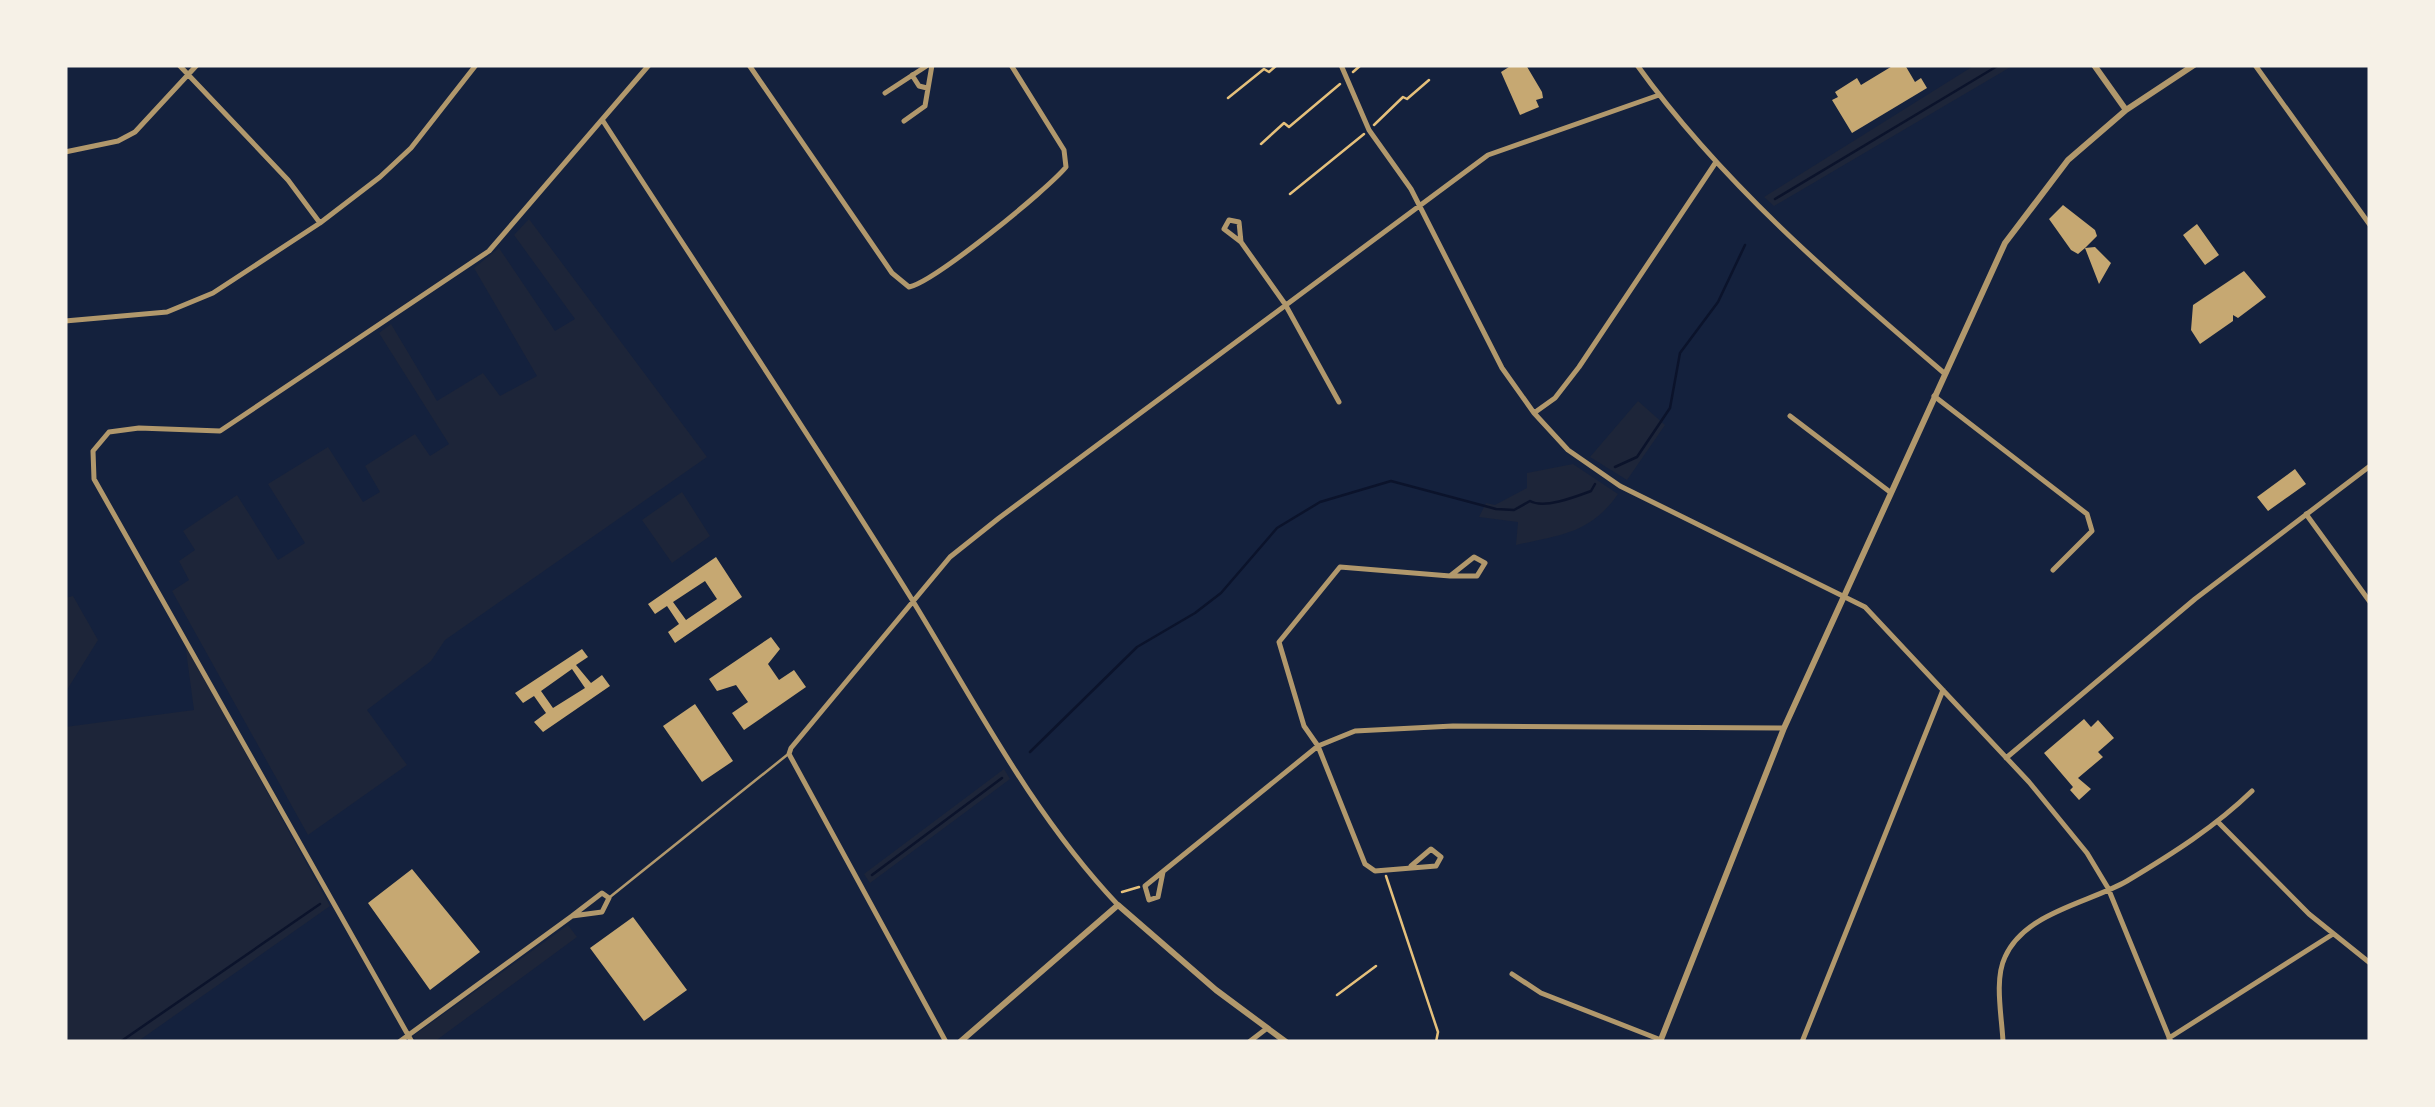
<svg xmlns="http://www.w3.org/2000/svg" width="2435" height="1107" viewBox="0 0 2435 1107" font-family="Arial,sans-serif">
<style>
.green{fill:#1d2539}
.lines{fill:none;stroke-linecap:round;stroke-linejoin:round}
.stream{stroke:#0b132b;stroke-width:2.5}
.building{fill:#c6a872;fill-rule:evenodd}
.path{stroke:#e5c07b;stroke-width:2.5}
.service{stroke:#b1986c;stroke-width:2.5}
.minor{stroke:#b1986c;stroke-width:5}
.tertiary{stroke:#b1986c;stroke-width:6}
</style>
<rect width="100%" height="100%" fill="#14213d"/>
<path class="green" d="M1975 65H2014L1774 206 1764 197Z
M529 219 707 457 445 640 431 661 367 710 407 765 308 835 172 591 189 580 179 561 195 550 183 531 237 495 278 560 305 543 268 484 328 447 363 502 380 492 365 466 415 434 430 456 449 444 379 333 391 324 437 401 483 373 500 396 537 376 474 268 499 248 555 331 575 319 514 235Z
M1638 401 1665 425 1627 480 1590 457Z
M1573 464 1618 494C1591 533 1561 535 1516 545L1518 522 1479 517 1486 503 1495 505 1527 488V473Z
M682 492 710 536 672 563 642 520Z
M73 596 98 640 65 693V598Z
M185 643 330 906 137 1042H65V727L194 710Z
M1004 769 1010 779 870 883 864 874Z
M568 925 577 937 434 1042H417L413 1036Z"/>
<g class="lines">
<path class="stream" d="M1775 199 1999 65
M1615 467 1637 457 1670 408 1680 353 1718 302 1745 245
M1030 752 1137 647 1195 613 1221 593 1277 528 1320 502 1391 481 1496 509 1514 510 1530 501C1544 509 1575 497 1591 491L1595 484
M872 875 1002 778
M120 1042 320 904"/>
</g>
<path class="building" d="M1512 65H1526L1542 92 1543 98 1536 100 1539 107 1520 115 1501 72Z
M1894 65H1905L1915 82 1921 78 1927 88 1852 133 1832 100 1838 97 1835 92 1857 78 1861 85Z
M2063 205 2095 230 2097 236 2085 248 2095 247 2111 263 2099 284 2085 248 2078 254 2071 250 2049 219Z
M2197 224 2219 255 2205 265 2183 235Z
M2244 271 2266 297 2238 318 2233 315V321L2200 344 2191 330 2193 305Z
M2295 469 2306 484 2268 511 2257 497Z
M716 557 742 597 675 643 668 632 679 624 667 606 655 614 648 604ZM705 581 717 599 686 620 673 602Z
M771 637 780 649 768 664 779 680 794 670 806 687 744 730 732 713 748 702 736 685 717 691 709 679Z
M582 649 588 657 576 665 591 683 602 675 610 686 543 732 534 722 546 713 534 696 523 703 515 693ZM572 669 585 688 553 708 541 691Z
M695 704 733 761 702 782 663 726Z
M2084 719 2091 727 2098 720 2114 738 2098 752 2103 757 2078 778 2091 789 2079 800 2070 790 2073 787 2044 753Z
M412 869 480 952 430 990 368 903Z
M633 917 687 990 644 1021 590 948Z"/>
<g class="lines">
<path class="path" d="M1353 72 1361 65
M1228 98 1264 69 1269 72 1277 65
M1374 125 1403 97 1407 99 1429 80
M1261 144 1284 123 1289 127 1340 84
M1290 194 1364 134
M1386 876 1438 1032 1436 1042
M1122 892 1139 887
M1337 995 1376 966"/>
<path class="service" d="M610 897 787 755"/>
<path class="minor" d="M179 65 288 180 320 223
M749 65 892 273 909 287C934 282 1047 190 1066 167L1064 150 1011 65
M1341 65 1369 130 1411 189 1502 368 1534 413 1568 450 1620 486 1865 607 2029 782 2087 853 2108 888 2171 1042
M1637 65C1721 182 1835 280 1944 373
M2255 65 2370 225
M912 75 919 86 927 88
M885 93 928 65
M603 121C706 280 811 437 911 598 976 704 1032 814 1118 905
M904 121 925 106 932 65
M65 152 118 141 135 132 197 65
M1241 242 1224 229 1229 220 1239 222 1241 242 1285 304 1339 402
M65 321 167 312 213 293 320 223 380 177 411 148 476 65
M1934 396 2087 514 2092 531 2053 570
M1534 413 1555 398 1579 367 1716 162
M1790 416 1890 492
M2306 514 2370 602
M2006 758 2195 599 2370 466
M2219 823 2309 914 2370 963
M1411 866 1431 849 1441 857 1436 866 1375 871 1365 864 1318 746 1304 726 1279 642 1340 567 1450 576 1474 557 1485 563 1477 576H1450
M1163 872 1158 897 1149 900 1145 886 1318 746 1355 731 1453 726 1784 728
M1512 974 1541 993 1661 1040
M2169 1038 2333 934
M399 1042 572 916 602 893 609 898 602 912 572 916
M412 1042 94 479 93 451 109 432 139 428 220 431 489 251 649 65
M946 1042 789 754 791 748 950 557 999 518 1488 155 1659 95
M1249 1042 1266 1029
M1802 1042 1943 690
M2003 1042C2002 1017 1994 980 2005 957 2025 912 2089 903 2127 881 2172 854 2215 827 2252 791"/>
<path class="tertiary" d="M2094 65 2126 110
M960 1042 1118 905 1216 990 1286 1042
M1660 1042 1784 728 2005 243 2068 160 2126 110 2194 65"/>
</g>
<rect width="2435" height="1107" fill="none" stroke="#f6f1e7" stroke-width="135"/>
</svg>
